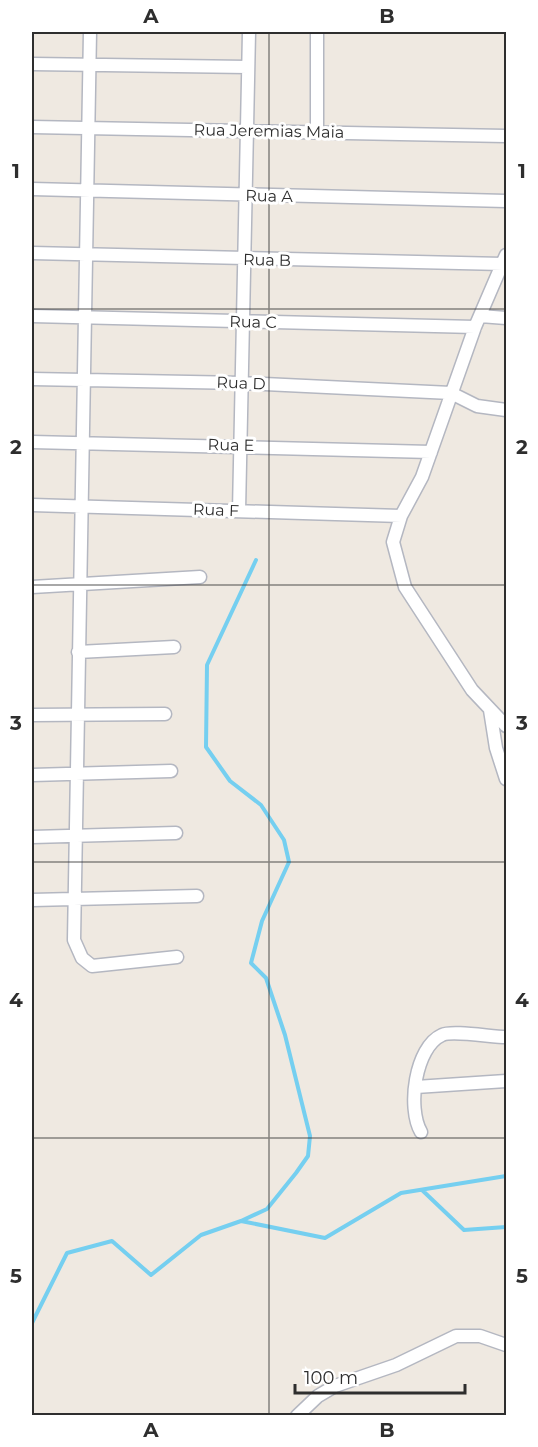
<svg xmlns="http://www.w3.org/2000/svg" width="538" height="1447" viewBox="0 0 538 1447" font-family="Montserrat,sans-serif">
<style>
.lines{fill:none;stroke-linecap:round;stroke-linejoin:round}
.stream{stroke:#75cff0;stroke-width:4}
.street-casing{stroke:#b4b7c1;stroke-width:15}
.street{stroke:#fff;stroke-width:12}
.grid{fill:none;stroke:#2e2e2e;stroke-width:1.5;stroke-opacity:0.55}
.labels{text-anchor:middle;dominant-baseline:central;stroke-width:6;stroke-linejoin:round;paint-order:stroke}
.street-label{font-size:16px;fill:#2e2e2e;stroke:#fff}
.neatline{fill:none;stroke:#2e2e2e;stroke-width:2}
.grid-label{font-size:20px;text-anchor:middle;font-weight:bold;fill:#2e2e2e}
</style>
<rect width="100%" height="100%" fill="#efe9e1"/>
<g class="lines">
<path class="stream" d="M422 1190 464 1230 506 1227
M241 1221 267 1209 296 1173 308 1156 310 1136 285 1035 266 978 251 963 262 921 289 862 284 840 261 805 230 781 206 747 207 665 256 560
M32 1330V1323L67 1253 112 1241 151 1275 201 1235 241 1221 325 1238 401 1193 506 1176"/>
<defs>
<path id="street" d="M90 32 74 940 82 958 92 966 177 957
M317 32V131
M32 64 248 67
M32 127 506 136
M32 189 506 201
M32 253 503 264
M506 255 475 327 422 477 401 516 393 542 405 587 472 690 506 726
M32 316 475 327
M480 316 506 318
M32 379 242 383 451 393 477 406 506 410
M32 442 431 452
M32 505 401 516
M239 511 249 32
M32 587 200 577
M78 652 174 647
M490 710 496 748 506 779
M32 715 165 714
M32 775 171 771
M32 837 176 833
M32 900 197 896
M416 1087 506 1081
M421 1132C407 1108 415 1047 442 1035 452 1030 492 1037 506 1037
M297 1416 318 1396 335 1386 396 1365 456 1336H480L506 1345"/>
</defs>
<use href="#street" class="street-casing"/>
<use href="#street" class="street"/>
</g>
<path class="grid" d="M269 32V1416M32 309H506M32 585H506M32 862H506M32 1138H506"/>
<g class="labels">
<g class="street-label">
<text transform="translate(269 131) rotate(1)">Rua Jeremias Maia</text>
<text transform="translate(269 196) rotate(1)">Rua A</text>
<text transform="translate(267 260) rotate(1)">Rua B</text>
<text transform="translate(253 322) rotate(1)">Rua C</text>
<text transform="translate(241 383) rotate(2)">Rua D</text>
<text transform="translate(231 445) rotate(1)">Rua E</text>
<text transform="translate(216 510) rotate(2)">Rua F</text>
</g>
</g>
<rect width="538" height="1447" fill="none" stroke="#ffffff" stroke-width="66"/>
<path d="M295 1384v9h170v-9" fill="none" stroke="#2e2e2e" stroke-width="3"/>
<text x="304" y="1384" font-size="18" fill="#2e2e2e" stroke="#ffffff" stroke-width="4.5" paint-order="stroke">100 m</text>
<rect x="33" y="33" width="472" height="1381" class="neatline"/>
<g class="grid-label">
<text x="151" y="23">A</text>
<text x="387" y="23">B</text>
<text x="16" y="178">1</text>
<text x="522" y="178">1</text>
<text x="16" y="454">2</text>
<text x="522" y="454">2</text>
<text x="16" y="730">3</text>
<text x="522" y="730">3</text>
<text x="16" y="1007">4</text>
<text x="522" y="1007">4</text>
<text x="16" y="1283">5</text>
<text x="522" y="1283">5</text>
<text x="151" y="1437">A</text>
<text x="387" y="1437">B</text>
</g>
</svg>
